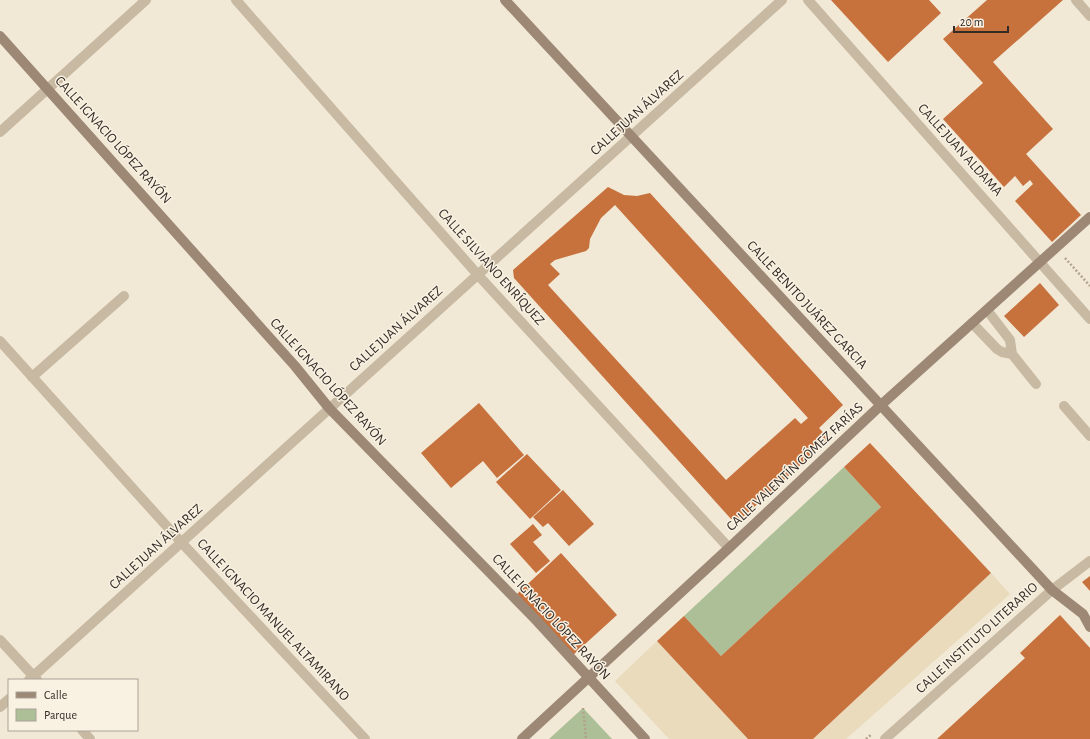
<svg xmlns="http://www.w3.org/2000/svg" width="1090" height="739" viewBox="0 0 1090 739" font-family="'Alegreya Sans',sans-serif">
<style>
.green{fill:#acbf96}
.plaza{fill:#e9dbbc}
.building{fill:#c7713d;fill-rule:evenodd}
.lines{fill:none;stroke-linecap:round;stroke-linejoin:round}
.path{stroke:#b4a38c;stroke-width:2.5;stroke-dasharray:2 2;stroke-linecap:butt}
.service{stroke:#c8b9a2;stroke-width:10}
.minor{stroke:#c8b9a2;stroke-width:10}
.secondary{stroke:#9c8874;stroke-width:10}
.labels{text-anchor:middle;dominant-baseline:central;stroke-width:3;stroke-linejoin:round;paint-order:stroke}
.street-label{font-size:14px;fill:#332b25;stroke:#f9f1e2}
</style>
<rect width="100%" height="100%" fill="#f1e8d6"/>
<path class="green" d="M844 467 881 507 721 656 684 616Z
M583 708 612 739H549Z"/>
<path class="plaza" d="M991 573 1010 594 846 739H813Z
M657 641 748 739H669L615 681Z"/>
<path class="building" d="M831 0H929L941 13 888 62Z
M987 0H1063L993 62 1053 129 1026 154 1081 215 1052 242 1015 201 1033 184 1030 180 1023 186 1015 176 1004 187 943 119 983 83 943 39Z
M608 187 624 195 637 196 650 193 843 405 819 428 829 439 741 519H731L514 278 513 270ZM615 205 808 418 801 424 795 418 726 480 548 285 560 274 550 264 555 260 586 251 589 248 590 239 601 218Z
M1040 283 1059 305 1024 337 1004 316Z
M479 403 524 455 497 478 483 461 451 488 421 453Z
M870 443 991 573 813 739H748L657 641 684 616 721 656 881 507 844 467Z
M527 454 561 490 530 519 496 482Z
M563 490 594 524 569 546 548 523 543 527 533 517Z
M533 524 542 535 533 542 550 561 536 573 510 544Z
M561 553 617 615 573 655 517 594Z
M1090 576V591L1082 582Z
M1060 615 1090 648V739H937L1025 658 1020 653Z"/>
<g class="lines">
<path class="path" d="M1065 258 1090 286
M583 708 586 739
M866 739 872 734"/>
<path class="service" d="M987 310 1010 340 1012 354 1036 384
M972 323 997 349 1002 352 1012 354
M32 377 124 296
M1064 406 1090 436"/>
<path class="minor" d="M236 0 478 275 729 548
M808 0 1090 319
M1076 0 1090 16
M0 132 146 0
M0 341 181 542 365 739
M0 640 37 680
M29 680 782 0
M0 707 9 699
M82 730 90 739
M885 739 1052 590 1090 561"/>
<path class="secondary" d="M505 0 1052 590 1083 614 1090 627
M0 36 295 366 329 408 537 621 645 739
M522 739 729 548 881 405 1090 217"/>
</g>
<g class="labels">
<g class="street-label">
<text transform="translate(637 113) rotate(-42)">CALLE JUAN ÁLVAREZ</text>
<text transform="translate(113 140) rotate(48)">CALLE IGNACIO LÓPEZ RAYÓN</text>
<text transform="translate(960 150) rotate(48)">CALLE JUAN ALDAMA</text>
<text transform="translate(491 267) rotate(48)">CALLE SILVIANO ENRÍQUEZ</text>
<text transform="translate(807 305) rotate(47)">CALLE BENITO JUÁREZ GARCIA</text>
<text transform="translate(396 329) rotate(-42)">CALLE JUAN ÁLVAREZ</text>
<text transform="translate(328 382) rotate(48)">CALLE IGNACIO LÓPEZ RAYÓN</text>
<text transform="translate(795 467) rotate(-43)">CALLE VALENTÍN GÓMEZ FARÍAS</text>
<text transform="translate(156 547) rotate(-42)">CALLE JUAN ÁLVAREZ</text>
<text transform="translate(551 617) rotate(47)">CALLE IGNACIO LÓPEZ RAYÓN</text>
<text transform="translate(273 620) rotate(47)">CALLE IGNACIO MANUEL ALTAMIRANO</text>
<text transform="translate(977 638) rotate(-42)">CALLE INSTITUTO LITERARIO</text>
</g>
</g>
<rect x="8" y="679" width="130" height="52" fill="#f9f1e2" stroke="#aaa296"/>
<rect x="16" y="692" width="20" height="6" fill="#9c8874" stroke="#aaa296"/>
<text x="44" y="699" font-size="12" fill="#332b25">Calle</text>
<rect x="16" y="709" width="20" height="12" fill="#acbf96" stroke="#aaa296"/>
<text x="44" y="719" font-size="12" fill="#332b25">Parque</text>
<path d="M954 26v6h54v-6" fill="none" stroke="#332b25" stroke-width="2"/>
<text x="960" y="26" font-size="12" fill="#332b25" stroke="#f9f1e2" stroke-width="3" paint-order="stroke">20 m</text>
</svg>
